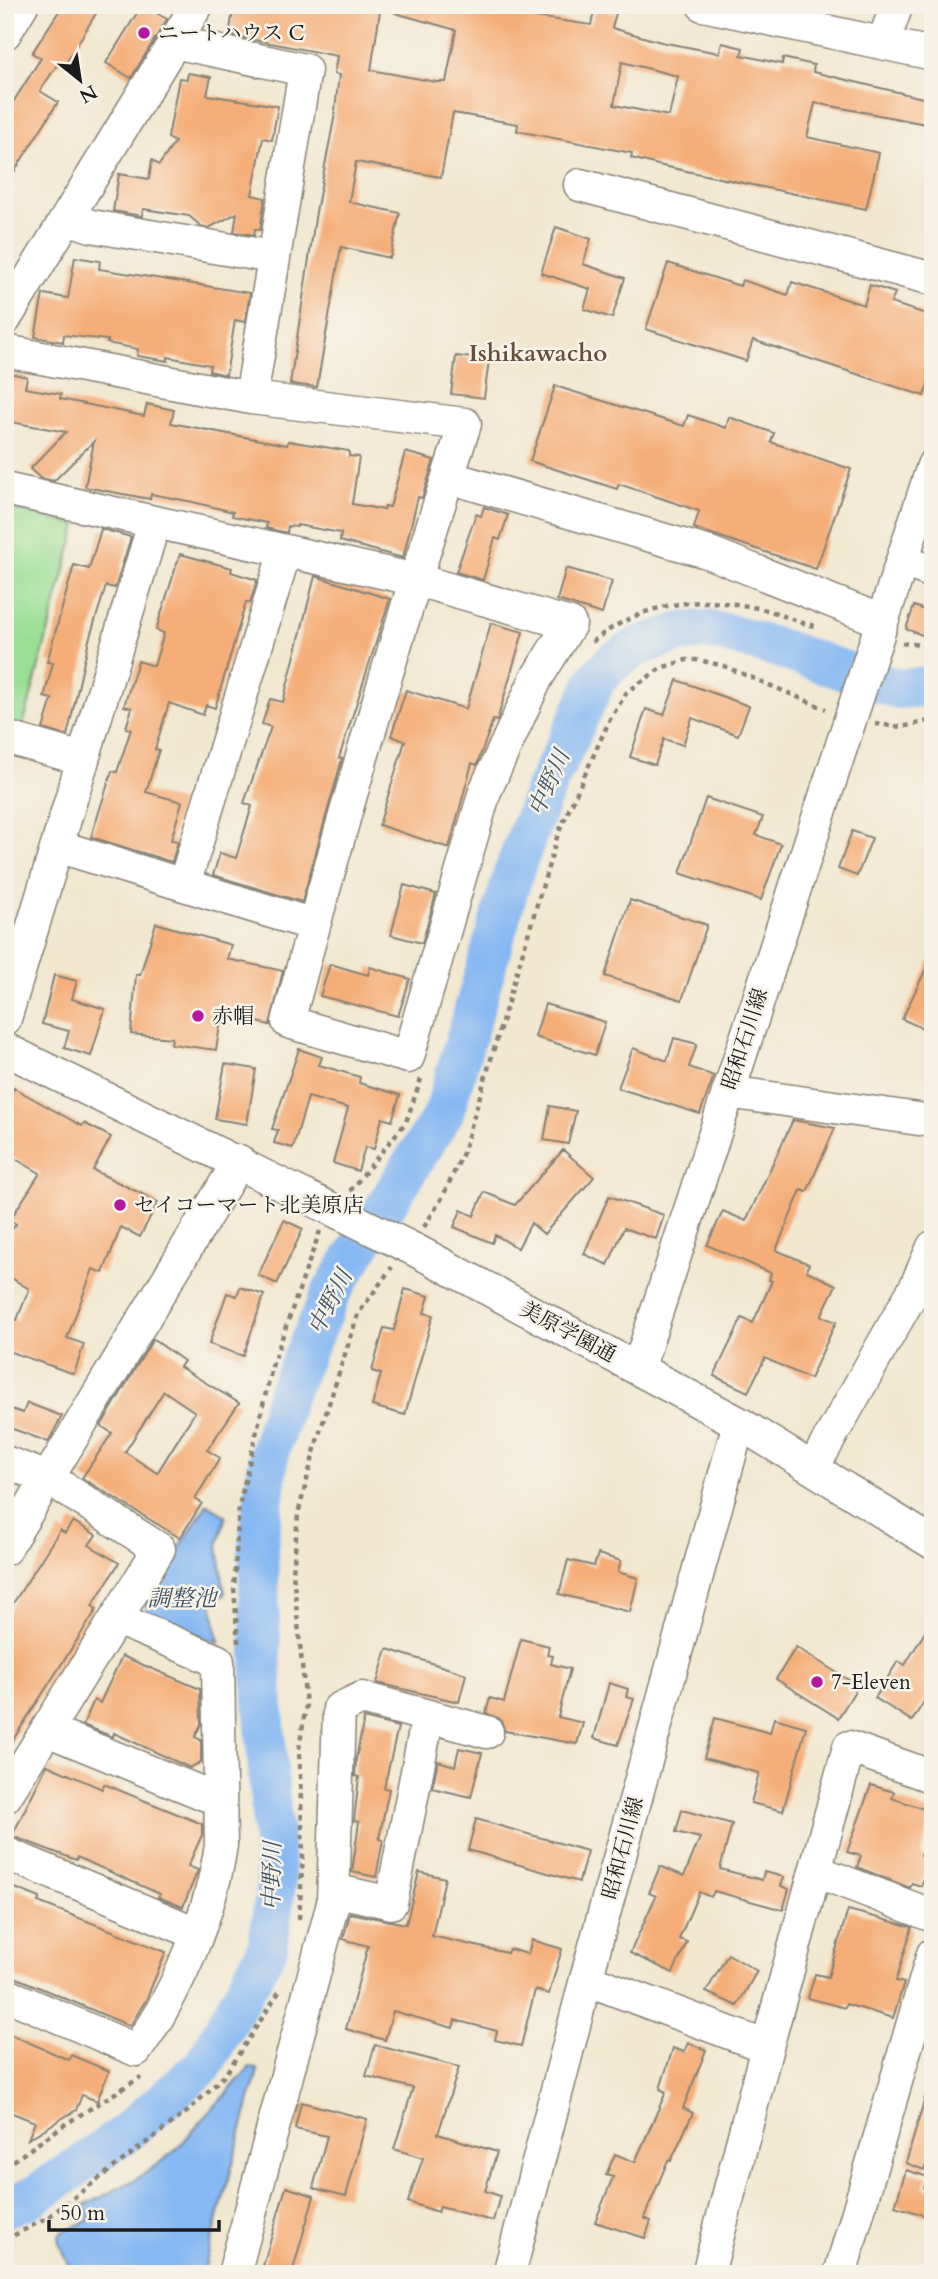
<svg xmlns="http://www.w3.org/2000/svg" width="938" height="2279" viewBox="0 0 938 2279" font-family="Cardo,'Noto Serif JP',serif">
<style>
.green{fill:#9ade95;stroke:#5b7d58;stroke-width:2}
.water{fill:#86b8f3;stroke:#516a88;stroke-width:2}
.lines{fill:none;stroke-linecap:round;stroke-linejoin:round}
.river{stroke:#86b8f3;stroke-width:40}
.building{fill:#f5ae78;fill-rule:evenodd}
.minor-casing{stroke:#878276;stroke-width:35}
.path{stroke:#878276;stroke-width:4.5;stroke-dasharray:5 5;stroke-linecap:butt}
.minor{stroke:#fff;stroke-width:32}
.poi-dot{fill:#b5179e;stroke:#f7f3e8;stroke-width:2.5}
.labels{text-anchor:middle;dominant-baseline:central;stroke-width:5;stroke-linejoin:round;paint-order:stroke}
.poi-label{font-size:21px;fill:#1c1c1c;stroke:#f7f3e8;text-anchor:start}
.street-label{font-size:21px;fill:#1c1c1c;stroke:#f7f3e8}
.water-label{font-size:23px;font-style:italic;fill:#415367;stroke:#f7f3e8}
.quarter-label{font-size:24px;font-weight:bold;fill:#684f3c;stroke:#f7f3e8}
</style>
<rect width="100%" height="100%" fill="#f7f3e8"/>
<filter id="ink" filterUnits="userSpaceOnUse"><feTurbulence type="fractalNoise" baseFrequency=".0143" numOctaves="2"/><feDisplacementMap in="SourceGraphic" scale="14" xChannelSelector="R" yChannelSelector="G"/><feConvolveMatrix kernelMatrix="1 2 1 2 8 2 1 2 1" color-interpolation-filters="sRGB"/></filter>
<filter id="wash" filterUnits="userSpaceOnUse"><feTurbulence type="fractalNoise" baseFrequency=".00686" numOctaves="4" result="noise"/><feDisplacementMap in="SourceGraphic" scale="28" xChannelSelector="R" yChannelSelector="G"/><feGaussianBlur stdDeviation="1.57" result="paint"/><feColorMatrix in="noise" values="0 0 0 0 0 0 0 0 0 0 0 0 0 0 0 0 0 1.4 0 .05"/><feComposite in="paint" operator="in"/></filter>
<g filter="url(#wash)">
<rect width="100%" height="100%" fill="#f2e8d0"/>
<path class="green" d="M5 507 77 525 23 726 5 722Z"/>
<path class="water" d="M207 1504 226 1516 218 1545 225 1595 211 1598 219 1643 150 1617 145 1603Z
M250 2067 258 2070 203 2274H73L58 2240 60 2233 89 2220 84 2206 140 2177 175 2151Z"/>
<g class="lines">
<path class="river" d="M5 2208 32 2197 120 2138 203 2066 268 1948 276 1884 262 1682 258 1548 269 1454 286 1396 332 1291 444 1113 514 871 544 791 597 679 613 662 639 646 682 632 704 630 726 633 784 650 898 689 933 686"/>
</g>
<g id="blocks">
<path class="building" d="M63 5H101L65 65 59 62 40 91 58 102 5 186V115L41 58 32 53Z
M142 5 167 19 131 78 106 63Z
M234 5H381L371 70 436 82H446L456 30 395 13 396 5H497L509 7 508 13 591 25 595 8 616 13 612 28 661 42 719 53 722 43 743 48 741 55 782 64 783 58 814 65 813 72 931 100 926 124 815 103 807 137 879 153 866 209 658 165 631 158 632 153 517 131 518 124 453 113 441 177 356 162 349 202 400 213 390 258 341 247 317 387 290 384 316 212 334 119 339 75 334 74 337 56 229 35ZM622 62 678 76 669 116 614 105Z
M188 73 211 77 207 95 278 106 272 140 263 138 252 195 265 198 260 230 255 229 254 235 234 232 237 213 209 228 201 226 189 216 143 209 142 216 113 211 119 174 149 179 152 160 159 165 175 142 168 138 179 78 187 79Z
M556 227 591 239 583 264 625 278 612 318 584 309 590 289 541 273Z
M75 257 100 261 99 269 250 293 245 322 235 320 226 375 209 371 210 365 168 357V361L137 356 138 349 107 343 108 340 64 335 63 342 35 337 43 294 68 298Z
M668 263 740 286 742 280 788 295 792 282 864 305 870 285 895 293 891 303 933 316V369L924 396 753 340 746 361 646 329Z
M456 356 489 360 484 398 451 394Z
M5 372 27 377 25 388 61 394 60 399 144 416 147 404 174 410 171 423 287 445 288 441 349 451V456L359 457 352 504 384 510 385 506 390 507 405 452 434 460 422 498 418 497 403 558 340 541 341 533 297 525V527L288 526 287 533 266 528 267 523 232 516 233 512 193 502 151 494 150 499 85 487 94 441 54 481 40 478 30 469 66 432 5 421Z
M555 386 684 426 688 415 726 428 729 417 774 433 771 442 851 469 816 569 694 528 699 511 619 484 617 489 530 461Z
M484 507 508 515 500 540 495 538 483 580 456 572 476 514 481 516Z
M101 529 131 537 115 588 106 586 89 640 67 736 43 729 52 699 44 697 53 663 47 662 74 565 89 569Z
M180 554 232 568 231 572 257 580 250 603 246 602 215 708 206 705 203 715 169 703 155 749 159 750 146 792 182 802 171 840 178 841 172 862 91 837 112 771 117 772 131 729 126 728 132 708 124 706 138 661 154 666 164 633 156 630Z
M566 568 612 581 602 614 557 600Z
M315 576 390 599 339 758 342 759 302 902 213 875 220 853 236 858 252 806 244 803 271 727 262 724 270 699 283 702Z
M914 606 933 613V639L906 629Z
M491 623 523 632 497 721 493 720 477 765 472 763 449 848 379 825 405 741 391 736 406 690 466 709Z
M677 680 749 706 738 735 692 718 683 745 664 739 655 765 630 757 646 709 664 715Z
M706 798 763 817 756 835 781 844 761 900 680 873Z
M852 831 872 838 857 876 838 869Z
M404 885 436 894 422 943 391 935Z
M630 900 707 925 682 1000 605 976Z
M156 923 231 945 227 959 283 971 270 1025 222 1014 216 1050 171 1044 172 1038 131 1034 136 975H140Z
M933 954V1033L902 1019Z
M330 964 368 975 370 967 410 979 398 1016 320 996Z
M54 975 77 981 72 999 105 1009 91 1056 64 1048 69 1031 42 1024Z
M545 1004 605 1022 595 1055 535 1037Z
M674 1038 697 1044 689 1067 714 1076 700 1114 618 1088 633 1048 667 1061Z
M299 1049 322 1057 319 1065 360 1077 359 1083 400 1095 392 1121 382 1118 374 1149 365 1147 358 1171 333 1163 348 1108 308 1097 293 1148 274 1143 278 1130 272 1129Z
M225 1064 256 1069 247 1124 215 1119Z
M14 1088 82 1126 84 1123 111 1137 93 1170 158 1202 140 1237 121 1227 103 1273 93 1269 67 1338 84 1344 74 1374 5 1350V1333L11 1318 17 1320 29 1289 5 1274V1240L16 1224 10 1220 40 1173 5 1153V1103Z
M550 1106 576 1111 568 1144 544 1140Z
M793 1120 835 1128 807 1192 801 1190 776 1250 809 1264 807 1271 836 1285 821 1316 836 1322 810 1379 765 1358 748 1392 714 1376 742 1318 753 1323 772 1281 769 1280 771 1273 707 1245 723 1211 746 1221Z
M563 1150 594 1177 544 1234 531 1223 518 1248 495 1235 492 1243 454 1227 461 1210 474 1216 484 1192 515 1205Z
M609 1196 664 1215 656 1239 624 1228 608 1265 584 1254Z
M284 1220 303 1229 277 1284 258 1275Z
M240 1287 264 1295 243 1356 209 1344 227 1293 237 1296Z
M405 1289 429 1296 424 1313 433 1315 405 1415 372 1406 381 1374 372 1371 384 1328 394 1330Z
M153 1339 184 1361 180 1367 239 1403 207 1450 220 1458 195 1499 202 1503 180 1538 82 1478 112 1433 101 1426ZM164 1391 195 1412 157 1473 125 1452Z
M27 1403 62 1416 48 1442 5 1426V1407L23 1413Z
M73 1521 96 1535 89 1545 119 1563 92 1606 97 1609 5 1752V1616L60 1530 65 1533Z
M598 1554 621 1561 618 1572 638 1578 630 1612 559 1594 568 1560 594 1566Z
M933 1619V1687L912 1721 875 1698 898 1661 905 1665Z
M521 1639 549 1646 547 1655 553 1656 551 1664 570 1669 558 1717 583 1723 577 1744 505 1731 500 1719 486 1713 490 1698 504 1702Z
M796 1647 858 1686 838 1718 776 1679Z
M387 1649 466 1674 459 1702 377 1683Z
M122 1656 200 1689 201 1724 195 1737 201 1740V1762L190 1768 114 1733 113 1737 83 1725 94 1700 100 1703Z
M609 1683 628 1689 626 1697 634 1699 618 1745 594 1738Z
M364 1718 398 1727 384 1788 389 1789 379 1839 383 1840 376 1877 352 1872 359 1822 354 1821 359 1777 355 1776 356 1759Z
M715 1718 770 1733 774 1718 806 1727 783 1811 751 1803 759 1773 704 1758Z
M459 1748 482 1753 471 1797 432 1788 438 1761 455 1766Z
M47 1765 102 1789 104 1784 202 1824V1835L188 1866 198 1870 183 1907 158 1897 160 1894 77 1857 76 1860 12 1836Z
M871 1785 894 1792 892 1798 933 1812 921 1855 932 1860 921 1886 912 1883 910 1888 857 1867 861 1856 847 1852Z
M682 1810 732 1824 720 1869 762 1880 764 1872 784 1877 781 1886 789 1889 783 1910 714 1891 711 1897 699 1892 679 1939 687 1942 673 1973 630 1953 656 1896 649 1893 660 1866 684 1876 700 1838 676 1832Z
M476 1819 587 1851 579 1882 468 1850Z
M419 1872 445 1878 432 1936 507 1953 509 1949 528 1954 532 1940 562 1949 549 1994 535 1990 521 2046 495 2040 497 2031 455 2020 453 2028 393 2011 385 2040 346 2029 368 1946 343 1939 350 1913 406 1924Z
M15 1888 40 1898 38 1902 166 1952 146 2000 130 2026 5 1973V1912Z
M848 1910 912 1927 896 1981 904 1983 893 2018 846 2004 845 2008 808 1998 815 1974 828 1977Z
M728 1954 757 1971 737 2006 706 1992Z
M5 2032 69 2060 71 2055 109 2071 97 2101 82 2095 76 2110 28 2139 35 2122 5 2110Z
M688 2043 706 2050 683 2108 693 2113 671 2161 668 2160 644 2218 651 2221 645 2238 595 2222 613 2177 606 2175 615 2154 635 2162 666 2092 660 2089 673 2048 684 2052Z
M375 2045 459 2067 438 2134 497 2152 485 2191 500 2196 493 2221 440 2207 438 2212 408 2202 423 2158 394 2149 413 2088 366 2076Z
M927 2091 933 2092V2146L924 2170 906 2163Z
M301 2102 367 2119 346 2196 313 2188 327 2136 295 2129Z
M906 2170 928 2177 924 2188 933 2190V2218L895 2206Z
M286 2187 314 2196 292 2273 263 2266Z"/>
</g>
</g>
<g filter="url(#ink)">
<use href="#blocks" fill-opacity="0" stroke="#878276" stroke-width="2"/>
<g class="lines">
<defs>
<path id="minor" d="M703 5 933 54
M5 33 22 5
M174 42 305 70 251 398
M883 43 897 5
M580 185 933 279
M67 218 91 226 273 257
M5 319 197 5
M5 351 251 398 465 424C401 621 341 821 288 1022L408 1057 485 791 536 679 570 624 417 580 5 489
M448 477 710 553 882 621
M903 561 933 572
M5 737 82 759
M57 846 314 925
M184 885 285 551
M5 1019 154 523
M5 1049 417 1251 739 1423 933 1543
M728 1092 933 1121
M638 1369 933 466
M822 1452 916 1286 933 1247
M5 1462 48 1478 159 1549 5 1797
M5 1549 239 1161
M47 1730 219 1800
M5 1853 196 1933
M816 1871 933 1916
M334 1890 391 1903 428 1716
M586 1979 767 2047 849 1747 933 1777
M5 1994 136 2050C177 1994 211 1914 221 1845L218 1661 117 1619
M234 2274 333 1903 339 1709 362 1698 487 1732
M509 2274 586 1979 739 1423
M708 2274 767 2047
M840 2274 933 1954"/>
</defs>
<use href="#minor" class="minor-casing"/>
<path class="path" d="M592 642C644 601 702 594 766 610 783 614 801 625 818 626
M902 643 933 646
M875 724 902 727 933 720
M350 1191 406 1122 421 1079
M424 1227 442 1198 463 1153 558 834 610 719 627 692 661 668 686 660H699L724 666 826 709
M238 1643 234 1588 239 1506 273 1363 320 1231
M299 1919 303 1855 299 1749 306 1705 293 1573 298 1514 317 1441 358 1314 392 1267
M5 2167 64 2125 141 2077
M5 2240 47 2218 188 2111 225 2075 279 1992"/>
<use href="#minor" class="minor"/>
</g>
</g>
<g class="poi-dot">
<circle cx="144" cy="33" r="7"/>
<circle cx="198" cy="1016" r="7"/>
<circle cx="120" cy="1205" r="7"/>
<circle cx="817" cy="1682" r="7"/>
</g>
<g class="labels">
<g class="poi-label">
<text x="158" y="33">ニートハウス C</text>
<text x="212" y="1016">赤帽</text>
<text x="134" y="1205">セイコーマート北美原店</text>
<text x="831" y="1682">7-Eleven</text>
</g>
<g class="street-label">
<text transform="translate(745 1039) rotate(-72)">昭和石川線</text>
<text transform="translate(568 1332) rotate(28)">美原学園通</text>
<text transform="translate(623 1848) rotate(-75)">昭和石川線</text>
</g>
<g class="water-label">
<text transform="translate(549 783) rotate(-66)">中野川</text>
<text transform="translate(330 1302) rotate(-63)">中野川</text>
<text x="182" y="1598">調整池</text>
<text transform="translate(272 1876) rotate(-89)">中野川</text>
</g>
<g class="quarter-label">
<text x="538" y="353">Ishikawacho</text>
</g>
</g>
<rect width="938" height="2279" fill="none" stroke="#f7f3e8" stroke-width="28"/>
<g transform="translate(80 80) rotate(150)" stroke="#f7f3e8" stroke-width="5" paint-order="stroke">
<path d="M0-5L12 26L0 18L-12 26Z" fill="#1c1c1c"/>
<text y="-10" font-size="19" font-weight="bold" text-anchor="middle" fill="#1c1c1c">N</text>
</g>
<path d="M49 2220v10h170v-10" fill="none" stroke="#1c1c1c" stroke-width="3.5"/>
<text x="60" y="2220" font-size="21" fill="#1c1c1c" stroke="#f7f3e8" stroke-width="5" paint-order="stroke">50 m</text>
</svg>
